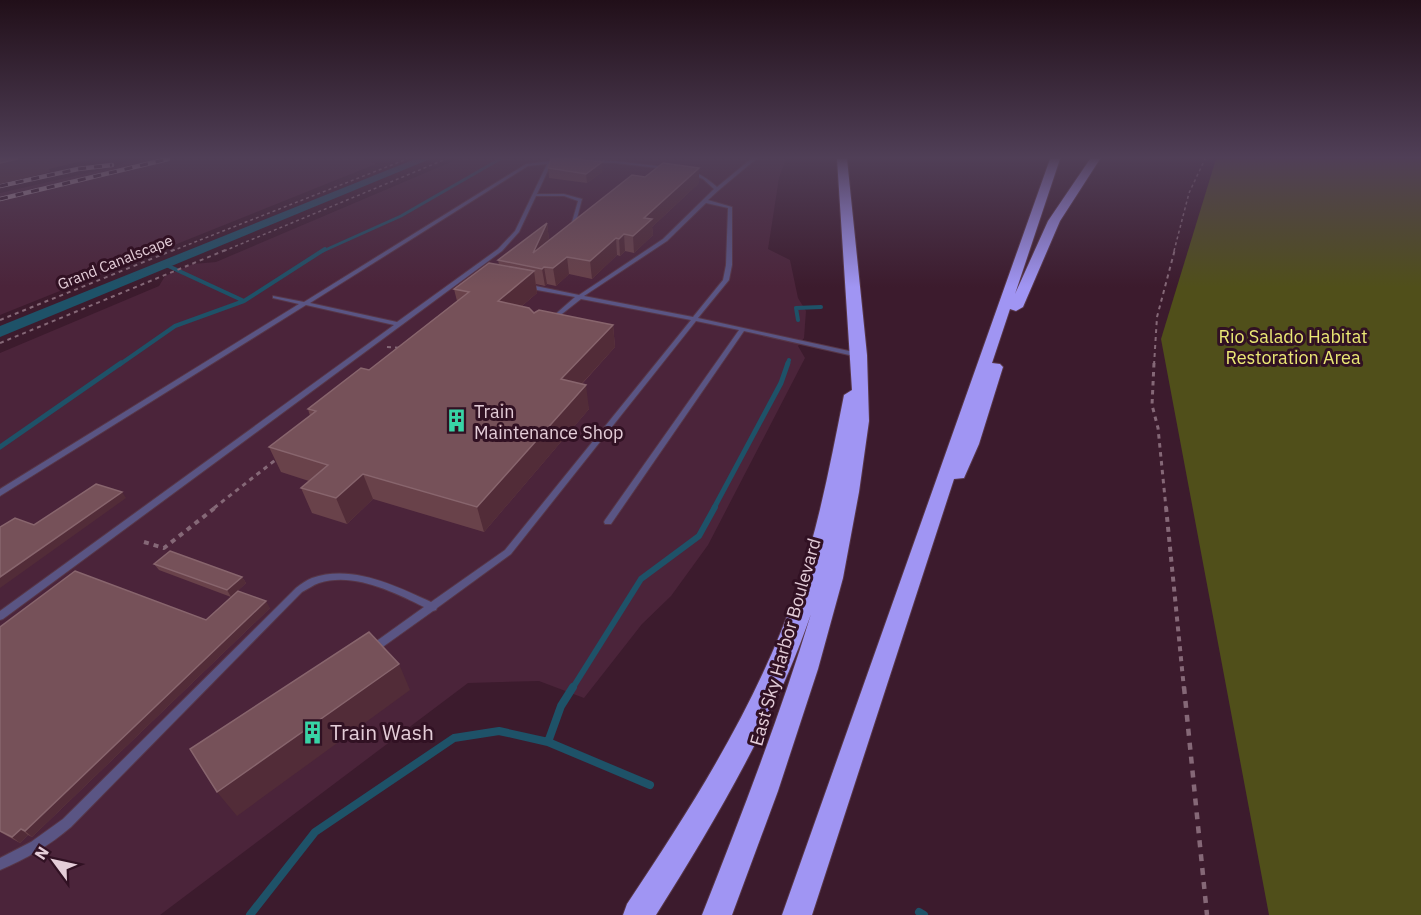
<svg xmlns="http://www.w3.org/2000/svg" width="1421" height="915" viewBox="0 0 1421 915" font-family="'IBM Plex Sans',sans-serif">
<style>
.built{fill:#4b243a}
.green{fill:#504f1a}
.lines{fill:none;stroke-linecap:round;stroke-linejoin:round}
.stream-far4{stroke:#1e5268;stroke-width:3}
.stream-far3{stroke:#1e5268;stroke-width:4}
.stream-far2{stroke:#1e5268;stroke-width:5}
.stream-far1{stroke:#1e5268;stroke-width:6}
.stream{stroke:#1e5268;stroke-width:8}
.canal{fill:#1e5268;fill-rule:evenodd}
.service-casing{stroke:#573748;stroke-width:2}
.motorway-casing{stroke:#573748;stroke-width:2}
.path-far4{stroke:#856877;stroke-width:1.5;stroke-dasharray:3 3;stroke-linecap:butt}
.path-far3{stroke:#856877;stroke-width:2;stroke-dasharray:4 4;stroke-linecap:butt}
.path-far2{stroke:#856877;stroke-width:3;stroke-dasharray:4.5 4.5;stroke-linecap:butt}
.path-far1{stroke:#856877;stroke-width:4;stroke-dasharray:5 5;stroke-linecap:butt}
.path{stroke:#856877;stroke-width:4.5;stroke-dasharray:7 7;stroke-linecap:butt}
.service{fill:#5a5584;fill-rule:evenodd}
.motorway{fill:#a095f3;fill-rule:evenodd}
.rail-casing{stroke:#b096a3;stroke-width:4.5}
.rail{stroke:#311123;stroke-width:3;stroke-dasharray:8;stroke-linecap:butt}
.wall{fill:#69424a}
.shaded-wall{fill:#522c38}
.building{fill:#765159;stroke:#88656d;stroke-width:1.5}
.labels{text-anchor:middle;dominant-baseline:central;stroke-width:6;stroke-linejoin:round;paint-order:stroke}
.far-street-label{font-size:15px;fill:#e4cdd8;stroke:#311123}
.park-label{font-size:18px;fill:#ebe975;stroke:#311123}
.poi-label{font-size:18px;fill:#e4cdd8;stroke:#311123;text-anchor:start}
.street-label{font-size:18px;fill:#e4cdd8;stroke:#311123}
.near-poi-label{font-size:21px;fill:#e4cdd8;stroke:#311123;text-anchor:start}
</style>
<rect width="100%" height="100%" fill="#3c1b2d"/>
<path class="built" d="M142 159H364L376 164 0 315V193L118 166 124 162Z
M458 159H786L779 178 768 249 790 260 798 298 806 311 804 338 798 346 805 358 708 545 671 596 642 624 584 698 539 681 468 683 160 915H0V353L159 286 165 276 193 264 216 262Z"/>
<path class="green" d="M1216 159H1421V915H1269L1161 339Z"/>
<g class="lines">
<path class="stream-far4" d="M323 251 401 216 500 159"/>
<path class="stream-far3" d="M164 264 244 301
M798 320 796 308 821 307
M119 365 175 326 244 301 325 249
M787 365 789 360"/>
<path class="stream-far2" d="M0 447 121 363
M714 508 781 383 788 363"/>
<path class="stream-far1" d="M572 689 641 579 699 536 715 507"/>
<path class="stream" d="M548 742 561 706 573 687
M919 912 924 915
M250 915 315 832 454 738 499 731 548 742 650 785"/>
<path class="canal" d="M415 159H430L0 337V326Z"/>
<defs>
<path id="service" d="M751 159H756L719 190 708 200 732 207V265L729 280 698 318 858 353 860 354V356L858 357 744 331 611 524H605L604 522 605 520 739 330 696 321 511 554 437 608 436 610 433 611 377 651 374 652 371 651 369 648 371 645 424 607C393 592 354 572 319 583 313 585 308 589 302 592L71 827C49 846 26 859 0 870V858L31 842 63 819 296 588C301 584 307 580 312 578 352 564 396 586 431 602L505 550 691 320 581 299 553 321 550 319 551 318 575 297 526 288 523 286 526 284 579 295 663 239 714 189 703 179 689 173V171C700 173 708 179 717 187ZM706 203 728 208 726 265 723 280 693 317 584 296 667 241Z
M580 160 615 161 666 167 668 168 666 169 615 163 579 162V160Z
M550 161H559L561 162 551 164 537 194H564L582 199 574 230 570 229 578 201 564 196H536L519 232 502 251 3 619 0 620V611L394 325 306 305 0 496V489L299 304 273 298V296L304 302 526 164ZM547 164 515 231 498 249 397 322 310 303 528 166Z"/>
<path id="motorway" d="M837 159H847L867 355 869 421 859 492 843 578 818 669 778 791 732 915H702C741 816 780 716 811 614 774 721 716 820 656 915H623L627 904C693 805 758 703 797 589 819 526 831 460 844 395L852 390Z
M1050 159H1060L1015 294 1048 221 1090 159H1100L1060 221 1023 307 1016 311 1010 309 992 363 1000 364 1003 367 979 444 964 478 954 479 812 915H782Z"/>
</defs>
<use href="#service" class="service-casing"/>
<use href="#motorway" class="motorway-casing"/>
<path class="path-far4" d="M172 251 407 159
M224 251 446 159
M1174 251 1189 193 1205 159"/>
<path class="path-far3" d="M0 320 176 249
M0 343 228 249
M387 347 401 348
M1154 365 1157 317 1175 249"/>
<path class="path-far2" d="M1154 363 1152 405 1158 428 1166 508
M214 508 278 458"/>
<path class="path-far1" d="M1166 507 1184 689
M144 542 164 548 216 507"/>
<path class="path" d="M1184 687 1207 915"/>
<use href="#service" class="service"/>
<use href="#motorway" class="motorway"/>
<defs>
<path id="rail" d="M0 186 78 169 112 165
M0 199 168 159"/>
</defs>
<use href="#rail" class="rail-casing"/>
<use href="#rail" class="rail"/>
</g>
<path class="wall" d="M602 162V172L587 183 549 178 548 168Z
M699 183 652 227 653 235 634 253 625 251 620 256 617 255 592 279 569 274 556 286 547 284 545 286 536 284 537 293 522 306 534 313 613 325 615 347 582 384 589 409 484 532 373 499 347 524 312 513 301 488 309 481 281 472 269 447 310 416 308 409 369 370 457 301 454 289 499 265 498 260 547 223 549 240Z
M154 564 242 577 246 583 231 597 159 570Z
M270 608 32 837 28 835 20 843 0 832V627L206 620Z"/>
<path class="shaded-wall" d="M18 159H91L49 169 50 172 0 184V163Z
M602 162V172L587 183 586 174Z
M699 168V183L652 227 653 235 634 253 633 236 644 218Z
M547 223 549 240 533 253Z
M624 234 625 251 620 256 619 239Z
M616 238 617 255 592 279 590 261Z
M567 257 569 274 556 286 553 268Z
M544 267 547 284 545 286 542 269Z
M534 271 537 293 502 323 498 301Z
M613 325 615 347 564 403 561 379Z
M586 385 589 409 484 532 477 507Z
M363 474 373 499 347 524 336 498Z
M122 492 126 498 0 588V577Z
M242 577 246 583 231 597 227 590Z
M266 601 270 608 32 837 25 831Z
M399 664 410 690 237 816 217 792Z
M21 829 28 835 20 843 12 837Z"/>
<path class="building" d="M0 159H18L0 163Z
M551 159H576L602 162 586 174 548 168Z
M663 163 699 168 644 218 652 219 633 236 624 234 619 239 616 238 590 261 567 257 553 268 544 267 542 269 498 260 547 223 533 253 632 175 645 177Z
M489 263 534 271 498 301 529 308 534 313 539 310 613 325 561 379 586 385 477 507 363 474 336 498 301 488 328 465 269 447 316 411 308 409 361 368 369 370 469 292 454 289Z
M96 484 122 492 0 577V527L15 518 34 525Z
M170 551 242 577 227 590 154 564Z
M75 571 206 620 238 591 266 601 25 831 21 829 12 837 0 831V627Z
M369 632 399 664 217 792 190 749Z"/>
<linearGradient id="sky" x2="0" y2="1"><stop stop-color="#210f19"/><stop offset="0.55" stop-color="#503f57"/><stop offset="1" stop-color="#503f57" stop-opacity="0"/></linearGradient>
<rect width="1421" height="287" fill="url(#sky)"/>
<defs>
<symbol id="building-bare" viewBox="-9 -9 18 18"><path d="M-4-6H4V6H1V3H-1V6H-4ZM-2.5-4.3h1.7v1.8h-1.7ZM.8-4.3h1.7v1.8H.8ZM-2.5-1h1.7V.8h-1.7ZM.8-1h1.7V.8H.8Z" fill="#38d4a6" stroke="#311123" stroke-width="2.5" paint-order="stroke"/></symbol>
</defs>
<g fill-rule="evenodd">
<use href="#building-bare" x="440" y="404" width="33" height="33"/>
<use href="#building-bare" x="296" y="716" width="33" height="33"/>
</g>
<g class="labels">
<g class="far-street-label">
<text transform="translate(115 262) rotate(-22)">Grand Canalscape</text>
</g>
<g class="park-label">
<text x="1293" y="336">Rio Salado Habitat<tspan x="1293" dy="21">Restoration Area</tspan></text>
</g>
<g class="poi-label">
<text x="474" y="411">Train<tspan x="474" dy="21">Maintenance Shop</tspan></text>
</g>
<g class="street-label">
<text transform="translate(785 642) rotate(-74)">East Sky Harbor Boulevard</text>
</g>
<g class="near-poi-label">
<text x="330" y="732">Train Wash</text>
</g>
</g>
<g transform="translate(54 861) rotate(303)" stroke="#311123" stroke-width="4.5" paint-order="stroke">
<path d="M0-4.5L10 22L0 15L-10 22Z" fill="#e4cdd8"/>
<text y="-9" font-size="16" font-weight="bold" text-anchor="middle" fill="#e4cdd8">N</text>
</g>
</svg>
